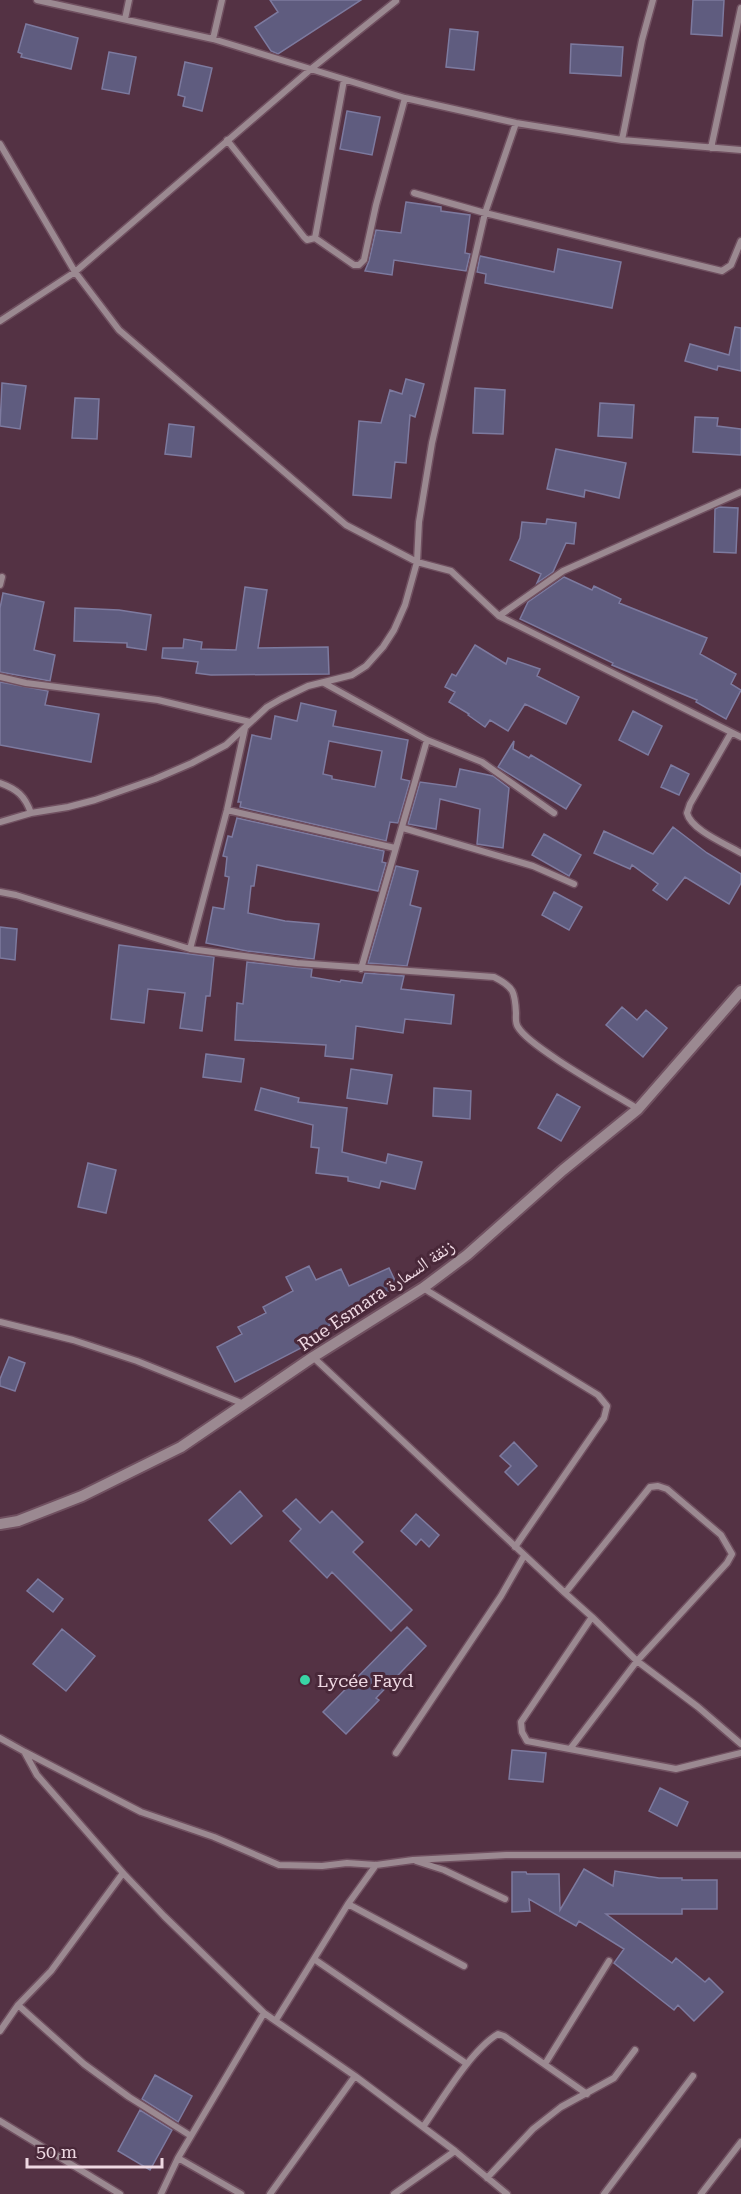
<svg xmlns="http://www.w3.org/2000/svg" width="741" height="2194" viewBox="0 0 741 2194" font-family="'Roboto Serif','Noto Naskh Arabic',serif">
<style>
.building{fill:#5f5c7f;stroke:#7d7a9f;stroke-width:1.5;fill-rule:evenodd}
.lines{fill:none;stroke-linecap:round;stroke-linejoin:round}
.minor-casing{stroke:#705060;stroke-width:9}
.tertiary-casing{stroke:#705060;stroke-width:14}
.minor{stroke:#9b8991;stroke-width:6}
.tertiary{stroke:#9b8991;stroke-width:10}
.poi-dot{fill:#39d4a5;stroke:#492839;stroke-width:2}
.labels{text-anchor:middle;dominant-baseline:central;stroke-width:6;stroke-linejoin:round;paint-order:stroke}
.street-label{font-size:18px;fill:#eed8e2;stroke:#492839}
.poi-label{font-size:18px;fill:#eed8e2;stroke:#492839;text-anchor:start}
</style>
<rect width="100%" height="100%" fill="#543244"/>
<path class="building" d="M270 0H361L278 54 271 51 255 27 278 12Z
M693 0H724L722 36 691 34Z
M26 24 78 38 71 69 21 57 22 54 18 52Z
M450 29 478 32 474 70 446 67Z
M571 44 623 47 621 76 570 73Z
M109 52 136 57 129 94 102 89Z
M185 62 212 68 202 111 183 106 185 97 178 95Z
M347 111 380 117 372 155 340 149Z
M406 202 441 207V211L470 215 465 253 470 254 466 271 394 260 392 275 365 271 369 261 376 230 401 233Z
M558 249 621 262 612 308 485 283 486 274 477 272 480 256 554 272Z
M735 327 741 328V371L718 366 717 370 685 361 690 344 729 355Z
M406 379 424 384 415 417 410 415 406 463 395 462 391 498 353 495 359 421 381 423 390 390 402 394Z
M2 383 26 386 20 429 0 426Z
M475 388 505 390 503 434 473 433Z
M75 398 99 399 97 439 72 438Z
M600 403 634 405 632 438 598 436Z
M695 417 718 418 717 426 741 429V455L693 452Z
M169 424 194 427 191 457 165 454Z
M556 449 626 463 619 498 585 490 584 497 547 489Z
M719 507 738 508 736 553 714 552 715 509Z
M547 519 576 523 574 544 566 543 553 572 537 583 541 574 510 560 520 538 522 522 546 524Z
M564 577 592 590 594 586 621 599 619 603 707 638 700 654 736 674 731 684 741 690 726 719 696 702 697 700 612 665 613 663 520 619 528 602Z
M245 587 267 590 258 648 328 647 329 674 211 675 196 673 198 662 162 658 163 648H183L184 639 202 642 201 649 236 650Z
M3 593 44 602 34 650 55 655 50 681 0 672V608Z
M75 608 119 610 151 615 146 650 127 647V643L74 641Z
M475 645 506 664 508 658 540 669 537 676 579 697 566 724 525 704 508 731 490 720 485 727 468 715 469 714 449 702 455 692 445 687 452 674 456 676Z
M0 682 48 691 45 705 99 714 91 762 0 745Z
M301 703 336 711 333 726 408 740 401 779 410 781 398 823 390 822 386 841 240 807 241 802H238L252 735 271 739 275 716 297 721ZM329 741 382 751 375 787 332 779V776L323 774Z
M633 711 662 726 648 755 619 740Z
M514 741 513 749 529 758 531 755 581 785 566 809 498 767Z
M671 765 689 774 679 795 661 787Z
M460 769 493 776 509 788 503 848 477 844 480 809 440 799 436 829 408 824 420 782 456 787Z
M237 818 384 851 382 862 386 863 378 891 257 865 254 886H251L248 913 285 921 319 924 314 959 247 951 206 943 213 907 224 909 229 877 225 876 227 857 223 856 228 836 232 837Z
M673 827 707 853 741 874V883L729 904 685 877 667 900 653 890 658 884 632 865 630 869 594 853 604 831 653 854Z
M544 834 581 855 569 876 532 855Z
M396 866 418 871 410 905 421 908 407 966 368 963Z
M554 892 582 907 569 930 542 915Z
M0 927 17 929 15 960 0 958Z
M119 945 214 957 210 996H206L202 1031 180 1028 185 993 148 989 144 1023 111 1019Z
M247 962 312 969 311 977 340 982 341 980 362 983 365 973 404 976 401 989 454 995 451 1024 405 1019 403 1033 356 1026 353 1059 325 1056 326 1045 235 1040 237 1003 243 1004Z
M622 1007 637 1020 646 1010 667 1028 643 1057 606 1025Z
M206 1054 244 1059 241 1082 203 1077Z
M351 1069 392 1075 387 1104 347 1098Z
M261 1088 299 1098 298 1102 347 1108 342 1152 386 1163 388 1154 422 1162 415 1189 381 1181 379 1188 348 1181V1177L316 1173 319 1148 311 1147 313 1125 255 1110Z
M434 1088 471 1091 470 1119 433 1116Z
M557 1094 580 1107 561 1141 538 1128Z
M88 1163 116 1170 106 1213 78 1207Z
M309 1266 316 1280 341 1269 349 1286 389 1268 398 1287 347 1311 349 1316 302 1338 305 1346 235 1382 217 1347 242 1334 238 1327 266 1313 263 1307 293 1291 286 1277Z
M9 1357 25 1363 15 1391 0 1386V1379Z
M514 1442 537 1466 518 1485 505 1472 511 1466 500 1456Z
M240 1491 262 1516 231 1544 209 1520Z
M296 1499 320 1523 332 1511 363 1542 353 1552 412 1610 391 1631 332 1572 327 1578 290 1541 301 1529 283 1511Z
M416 1514 439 1535 429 1547 421 1539 416 1545 401 1531Z
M38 1579 63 1599 53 1612 27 1591Z
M407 1627 426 1646 376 1698 379 1700 346 1734 323 1712Z
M62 1629 95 1656 66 1691 33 1664Z
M512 1750 546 1753 543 1782 509 1779Z
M660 1788 688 1802 677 1826 649 1811Z
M584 1869 613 1886 615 1871 659 1878H682V1880H717V1909H682V1914H606L672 1963 676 1958 705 1982 709 1978 723 1992 694 2021 678 2005 674 2010 614 1963 624 1949 579 1921 576 1926 529 1899 530 1911 512 1912V1872H526L527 1874H559L560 1910Z
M155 2075 192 2096 178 2122 142 2099Z
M140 2110 172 2130 150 2170 118 2151Z"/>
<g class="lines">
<defs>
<path id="minor" d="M37 0 213 39 405 98 516 123 622 140 741 150
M125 19 129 0
M213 39 222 0
M227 140 304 237 307 240 315 238 354 265H359L364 260 376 205 405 98
M622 140 642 40 653 0
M0 144 75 272 119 330 346 525 417 562 451 571 499 616 741 737
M711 148 741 8
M414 193 485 213 722 271 731 265 741 241
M315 238 344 80
M0 321 75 272 311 69 396 1
M0 585 2 577
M499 616 563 571 741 492
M0 677 26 683 158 700 250 722
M324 683 427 740 482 762 554 813
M731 733 690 804 687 813C691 830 726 844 741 853
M0 783C17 789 25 796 31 813
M227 810 395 848
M0 822 31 813 68 807 95 800 155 779 192 763 226 745 267 707 281 699 308 686 352 675 366 666 383 647 394 630 405 605 417 562 419 522 432 443 485 213 516 123
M403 828 533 866 574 884
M0 892 16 895 190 949 297 963 494 977C514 987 515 992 516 1013 516 1018 515 1023 518 1027 529 1047 614 1094 638 1109
M190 949 227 810 245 728
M361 969 427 740
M423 1288 598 1395 607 1406 604 1418 515 1547
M0 1322 73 1340 137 1361 244 1404
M313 1357 565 1593 592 1617 637 1661 698 1707 741 1744
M565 1593 650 1487 658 1486 667 1489 721 1535 732 1554 727 1563 637 1661 570 1749
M592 1617 521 1722 522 1732 527 1741 676 1769 741 1753
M0 1738 25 1752 141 1812 214 1837 279 1865 322 1866 347 1863 376 1865 413 1860 506 1855H741
M25 1753 37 1775 123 1873 164 1916 264 2013 355 2076 455 2151 507 2194
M396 1753 501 1596 524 1556
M416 1861 444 1870 505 1899
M348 1904 464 1966
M314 1959 467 2064
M18 2005 84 2064 129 2097 191 2136
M276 2020 348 1904 376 1865
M0 2031 18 2005 51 1971 123 1873
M545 2064 609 1961
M0 2121 120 2194
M423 2127C442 2100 471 2050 498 2034L504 2036 587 2094
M178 2158 241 2194
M487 2178 533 2129 561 2107 614 2078 635 2050
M161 2194 178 2158 264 2013
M270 2194 355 2076
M394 2194 455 2151
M604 2194 693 2076
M701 2194 741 2142"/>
<path id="tertiary" d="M0 1524 18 1521 82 1496 181 1447 313 1357 423 1288 467 1255 563 1170 638 1109 741 991"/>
</defs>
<use href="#minor" class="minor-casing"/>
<use href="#tertiary" class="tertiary-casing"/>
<use href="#minor" class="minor"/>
<use href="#tertiary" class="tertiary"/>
</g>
<circle class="poi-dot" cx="305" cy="1680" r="6"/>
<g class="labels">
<g class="street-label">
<text transform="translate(376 1295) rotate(-34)">Rue Esmara زنقة السمارة</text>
</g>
<g class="poi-label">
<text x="317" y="1680">Lycée Fayd</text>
</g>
</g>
<path d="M27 2158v9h135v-9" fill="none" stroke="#eed8e2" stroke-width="3"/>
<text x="36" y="2158" font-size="18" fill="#eed8e2" stroke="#492839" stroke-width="4.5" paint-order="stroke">50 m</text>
</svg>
